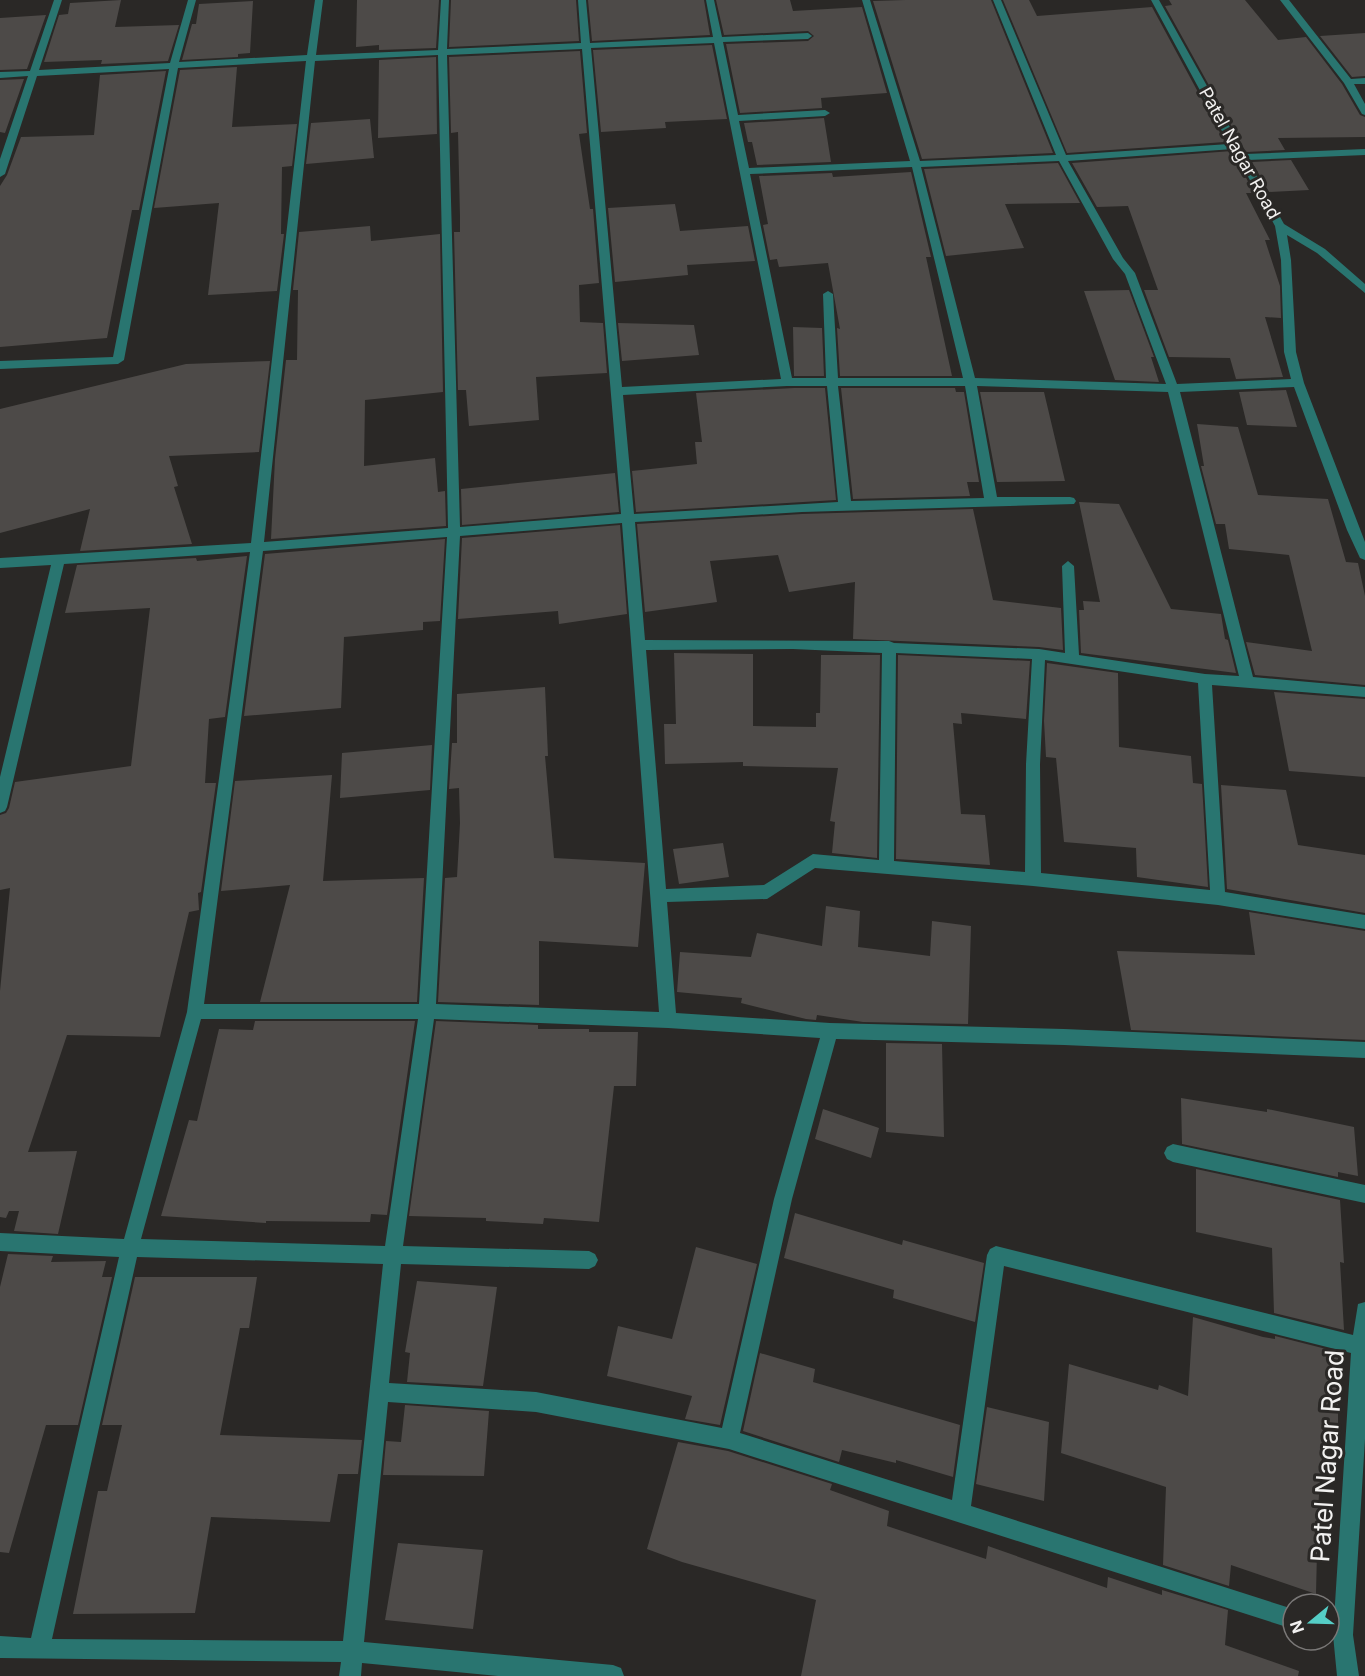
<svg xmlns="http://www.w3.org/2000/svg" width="1365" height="1676" viewBox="0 0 1365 1676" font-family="Inter,sans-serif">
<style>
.building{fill:#4d4a48}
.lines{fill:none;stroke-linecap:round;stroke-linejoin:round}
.minor{fill:#297570;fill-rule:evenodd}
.labels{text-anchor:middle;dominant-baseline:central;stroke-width:6;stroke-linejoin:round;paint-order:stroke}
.far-street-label{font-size:18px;fill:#f2f1f0;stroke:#2a2826}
.near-street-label{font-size:26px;fill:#f2f1f0;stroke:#2a2826}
</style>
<rect width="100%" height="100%" fill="#2a2826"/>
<path class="building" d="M121 0 115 27 179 25 168 61 101 64 102 60 44 62 59 15 68 14 70 3Z
M357 0H439L436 48 379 50V45L356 47Z
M451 0H576L579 41 449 47Z
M588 0H704L710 35 592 41Z
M716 0H790L793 11 862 7 887 93 821 98 822 108 740 113 726 44 808 41 814 36 808 31 724 35Z
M905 0H991L1053 153 922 159 873 1Z
M1003 0H1029L1037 16 1152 7 1225 142 1067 153Z
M1169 0H1245L1278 40 1306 37 1342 84 1360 115 1365 117V137L1278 138 1285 150 1246 152 1165 6 1172 5Z
M253 1 250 53 238 54V57L182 60 192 24H196L199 4Z
M46 15 27 69 0 70V18Z
M1365 33V76L1352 77 1320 36Z
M712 45 727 119 665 122 666 128 601 132 593 50Z
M580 51 587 133 579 134 590 209H593L599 283 579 285 580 322 603 323 607 373 536 377 539 420 469 426 466 390H458L454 232H460V217L458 132 451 133 449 57Z
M436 57 437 134 378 138 379 60Z
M237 67 232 127 297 124 292 166 282 167 281 234H284L277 291 208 295 219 203 154 208 180 70Z
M166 71 139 210H132L107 338 0 347V186L7 175 21 137 94 135 100 75Z
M24 79 5 133 0 132V80Z
M824 118 831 162 757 165 752 142H748L744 123Z
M370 119 374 158 306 164 311 123Z
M1232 151 1254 193H1246L1270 240H1265L1280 286 1281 318 1265 317 1283 377 1236 379 1230 358 1169 357 1144 290H1158L1128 206 1097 207 1072 163Z
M1291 160 1309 190 1269 192 1252 162Z
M1058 163 1080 203 1005 204 1024 248 946 256 924 169Z
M911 172 931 257H926L952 376H840L837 328 840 329 828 263 779 267 777 259 770 260 763 225 768 224 759 176 832 173 833 177Z
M675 204 680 231 748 226 755 261 687 265 688 275 615 282 608 208Z
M370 226 371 241 440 234 443 392 365 400 364 466 435 458 438 492 445 491 446 526 271 539 275 459 286 360H297L298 290H293L299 232Z
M1129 290 1154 357H1151L1159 382 1115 380 1084 291Z
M618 323 694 325 699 355 622 361Z
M793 327 822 328 824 376H794Z
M270 361 259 452 169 456 178 486 174 487 192 544 80 551 90 509 0 533V409L186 364Z
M794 388H825L836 500 636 512 632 471 697 464 695 442H702L696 393Z
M841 388H955L956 392H964L979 482H967L970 496 853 499Z
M1286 390 1297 427 1247 425 1239 392Z
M980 392H1044L1065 481 997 482Z
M1197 424 1238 427 1258 495 1328 499 1346 562 1358 563 1365 596V685L1255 675 1246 642 1312 651 1289 555 1229 549 1225 524H1216L1201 466H1204Z
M615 473 619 512 462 525 461 489Z
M1079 502 1119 504 1171 609 1221 614 1225 639 1228 640 1236 673 1081 653 1079 610H1084L1083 601 1100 602Z
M973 509 993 600 1061 608 1063 650 1039 647 853 639 855 582 789 592 778 555 710 561 717 602 645 612 637 524 802 514Z
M620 525 627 614 559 624 558 611 458 619 462 538Z
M445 539 440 621 423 622V630L344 637 341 708 244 716 265 554Z
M247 556 225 717 209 719 205 783H216L201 892 198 893 199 910 189 912 160 1037 67 1035 28 1152 77 1151 58 1234 14 1231 19 1211H9L6 1218 0 1217V991L10 888 0 890V815L6 813 9 808 15 782 131 766 150 608 65 613 77 565 196 558 197 561Z
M674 653 753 654V726L816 727V713H820L821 655H880L877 858 832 853 835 822 830 821 838 768 743 766V762L665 764 664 724H676Z
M898 655 1030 661 1026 719 961 713 962 724 953 723 961 814 985 815 990 865 896 859Z
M1047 663 1118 673 1119 747 1191 756 1193 783 1202 784 1208 887 1137 877 1136 848 1064 842 1056 758 1046 757 1044 721Z
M545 687 548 756H545L554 858 645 863 638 947 539 941V1005L438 1002 445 878 457 877 460 823 459 788 449 789 452 743H457V694Z
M1274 692 1365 699V777L1289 771Z
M432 745 430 790 340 798 342 753Z
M332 775 323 881 424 878 417 1002H260L290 885 221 891 235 781Z
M1221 785 1286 790 1298 845 1365 855V913L1227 889Z
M723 843 729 877 679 884 673 849Z
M826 906 860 911 858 947 930 956 932 921 971 926 968 1024 863 1022 817 1015 816 1020 806 1019 741 1003 742 998 677 992 680 952 751 957 757 933 822 946Z
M1249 912 1365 931V1040L1131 1030 1117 951 1255 955Z
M255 1021H415L387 1215 371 1214 370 1222 266 1221V1223L161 1216 189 1120 197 1121 219 1029 253 1030Z
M436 1021 538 1025V1029H589V1032H638L636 1086H614L599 1222 544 1218 543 1224 486 1221V1218L409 1216Z
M886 1043 942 1044 944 1137 886 1132Z
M1181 1098 1267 1112V1109L1354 1127 1358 1176 1338 1172V1177L1182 1144Z
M823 1109 879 1128 871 1158 815 1139Z
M1196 1169 1340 1200 1344 1263 1340 1262 1344 1330 1274 1313 1272 1248 1196 1232Z
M795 1213 902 1245 903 1240 984 1263 975 1322 893 1298 894 1290 784 1258Z
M696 1247 757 1264 720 1425 685 1419 692 1396 607 1376 618 1326 672 1339Z
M8 1254 53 1256 51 1262 106 1261 102 1277H112L78 1425H46L9 1553 0 1552V1287Z
M135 1277H257L249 1328H240L220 1435 362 1440 358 1474H338L330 1522 211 1517 195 1613 73 1614 98 1491H107L122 1425H102Z
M417 1281 497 1287 483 1386 407 1382 410 1353 405 1352Z
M1193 1317 1263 1337 1275 1339V1336L1338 1352V1436L1324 1432 1318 1508 1316 1594 1231 1565 1229 1586 1163 1565 1166 1487 1061 1453 1069 1364 1158 1390 1159 1385 1188 1396Z
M760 1353 815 1369 813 1382 960 1425 953 1477 896 1460V1463L842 1450 839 1462 743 1431Z
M405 1405 489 1411 484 1476 383 1475 386 1441 401 1442Z
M987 1407 1049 1422 1044 1501 976 1484Z
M678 1442 728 1451 832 1484 830 1490 889 1511 887 1526 986 1559 988 1546 1107 1588 1108 1577 1162 1595V1590L1228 1610 1225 1645 1299 1671 1298 1676H801L816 1600 682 1562 647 1549Z
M398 1543 483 1550 473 1629 385 1620Z"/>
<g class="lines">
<path class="minor" d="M54 0H62L39 70 170 63 188 0H196L179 62 307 55 315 0H323L316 55 438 50 441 0H449L447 49 581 43 578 0H586L590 43 713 37 706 0H714L722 37 808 33 812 36 808 39 723 42 738 115 825 110 830 113 825 116 739 121 749 168 910 161 862 0H870L920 161 1056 155 993 0H1001L1066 155 1229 144 1151 0H1159L1245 154 1365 149V155L1248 160 1284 224 1325 249 1365 284V293L1317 253 1287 235 1291 260 1296 352 1304 383 1365 542V560L1360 558 1347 530 1294 387 1180 392 1253 677 1365 687V697L1212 685 1225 892 1365 915V929L1218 905 1033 886 815 868 767 899 667 902 676 1013 830 1023 1064 1029 1365 1042V1058L1064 1045 836 1039 792 1199 740 1433 952 1500 987 1255 990 1249 996 1246 1353 1335 1358 1304 1365 1302V1439L1353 1635 1359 1676H1337L1333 1635 1351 1353 1004 1266 971 1506 1293 1609V1629L729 1449 536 1412 388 1402 364 1642 613 1665 621 1668 624 1676H498L362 1663 361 1676H339L341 1662 0 1658V1636L31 1638 119 1257 0 1251V1233L124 1239 187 1012 250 552 64 564 7 807 5 811 0 813V777L51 565 0 568V558L251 543 306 61 178 68 124 360 118 364 0 369V361L113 357 169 69 37 76 5 174 0 177V159L28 76 0 78V72L30 71ZM714 43 781 379 622 387 591 48ZM582 49 621 514 460 527 447 55ZM438 55 448 528 264 542 315 61ZM1233 149 1275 226 1281 260 1284 352 1291 379 1177 384 1135 273 1123 258 1068 161ZM1059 161 1113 259 1125 274 1166 384 975 378 921 167ZM912 167 963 378H838L833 294 828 291 823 294 826 378H792L750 174ZM787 386H827L838 502 634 514 623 395ZM838 386H965L984 498 851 501ZM977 386 1168 392 1239 676 1205 674 1079 655 1074 566 1068 561 1062 566 1065 653 1039 649 894 643 889 641 645 640 635 522 802 512 1074 504 1076 501 1074 498 1070 497H997ZM622 523 659 1012 436 1004 460 536ZM447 537 419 1004H204L263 551ZM793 649 882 653 879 860 813 854 764 885 666 889 646 650ZM896 653 1032 659 1026 764 1025 872 894 861ZM1045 660 1198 683 1210 890 1041 873 1040 764ZM201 1019H418L385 1246 141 1239ZM434 1019 668 1028 820 1038 774 1199 722 1428 536 1392 389 1383 401 1264 589 1269 595 1266 598 1260 595 1254 589 1251 403 1246ZM137 1257 383 1264 343 1641 52 1639Z
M1280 0H1289L1351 79 1365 78V84H1354L1365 104V115L1362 114 1344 83Z
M1173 1144 1365 1185V1203L1173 1162 1167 1159 1164 1153 1167 1147Z"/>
</g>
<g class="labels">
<g class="far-street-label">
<text transform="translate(1240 153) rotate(61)">Patel Nagar Road</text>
</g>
<g class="near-street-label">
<text transform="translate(1327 1456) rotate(-86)">Patel Nagar Road</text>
</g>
</g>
<g transform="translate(1311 1622) rotate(251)"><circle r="28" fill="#2a2826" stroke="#7a7877" stroke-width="1.5"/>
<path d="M0-4.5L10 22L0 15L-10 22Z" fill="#55cec6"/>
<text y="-9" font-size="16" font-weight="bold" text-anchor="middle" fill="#f2f1f0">N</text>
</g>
</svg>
